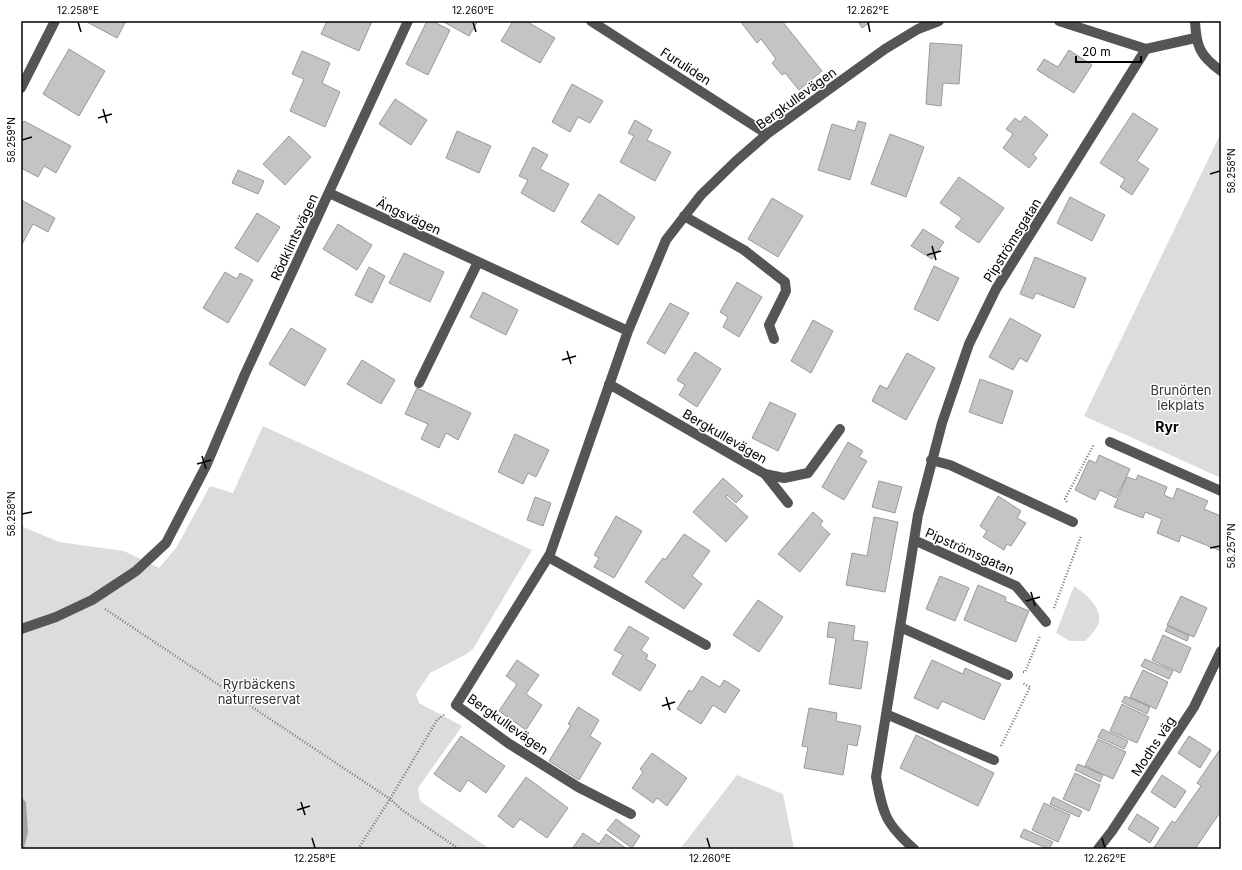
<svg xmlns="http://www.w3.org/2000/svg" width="1242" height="870" viewBox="0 0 1242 870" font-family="Inter,sans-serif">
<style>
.green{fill:#dcdcdc}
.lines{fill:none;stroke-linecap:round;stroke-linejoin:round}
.stream{stroke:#a3a3a3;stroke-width:6}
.building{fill:#c4c4c4;stroke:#999}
.path{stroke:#777;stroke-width:2.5;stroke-dasharray:1 2;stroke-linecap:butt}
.minor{stroke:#555;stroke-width:10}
.ticks{fill:none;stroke:#000;stroke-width:1.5}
.labels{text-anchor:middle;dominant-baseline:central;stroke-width:3;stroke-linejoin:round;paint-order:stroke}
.street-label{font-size:13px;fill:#000;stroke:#fff}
.park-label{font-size:13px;fill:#333;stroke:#fff}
.neighbourhood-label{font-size:14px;font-weight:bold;fill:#000;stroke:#fff}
.neatline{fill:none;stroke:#000;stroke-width:1.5}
.ticks-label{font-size:10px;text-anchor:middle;fill:#000}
</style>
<rect width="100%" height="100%" fill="#fff"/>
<path class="green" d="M1221 133V478L1084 416Z
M263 426 532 550 473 649 465 655 430 673 416 694 419 703 462 726 418 788 420 801 490 849H21V526L59 542 124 551 159 568 176 548 210 486 233 493Z
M1074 586C1086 594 1106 610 1097 627 1094 632 1089 637 1085 641H1070L1056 633Z
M737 775 783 794 794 849H680Z"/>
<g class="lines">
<path class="stream" d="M21 801 23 803 25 832 21 848"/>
</g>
<path class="building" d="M85 21H126L117 38Z
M327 21H372L359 51 321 34Z
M427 21H432L450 30 428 75 406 64Z
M442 21H478L469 36Z
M513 21H526L555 38 540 63 501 41Z
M740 21H782L822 71 799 90 785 73 782 75 772 63 776 59 761 39 757 43Z
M858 21H872L862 28Z
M930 43 962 45 959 84 943 83 941 106 926 104Z
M69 49 105 71 79 116 43 94Z
M1069 50 1092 65 1074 93 1037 70 1044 59 1058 67Z
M302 51 330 63 322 83 340 92 325 127 290 111 304 79 292 74Z
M572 84 603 101 590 123 578 117 570 132 552 122Z
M395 99 427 120 411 145 379 124Z
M1133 113 1158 129 1137 161 1149 169 1132 195 1120 187 1125 179 1100 163Z
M1025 116 1048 135 1033 155 1037 158 1029 168 1003 148 1013 134 1006 129 1015 118 1020 122Z
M635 120 652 130 647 140 671 152 655 181 620 162 634 136 628 133Z
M24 121 71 146 56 173 44 166 38 177 21 168V125Z
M858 121 866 123 850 180 818 170 832 124 855 131Z
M457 131 491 146 479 173 446 158Z
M890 134 924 147 906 197 871 184Z
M289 136 311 157 285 185 263 164Z
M533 147 548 155 540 169 569 184 554 212 521 193 528 180 519 176Z
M238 170 264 181 258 194 232 183Z
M959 177 1004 208 979 243 955 227 962 218 940 203Z
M599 194 635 217 618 245 581 222Z
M1070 197 1105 215 1092 241 1057 223Z
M772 198 803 216 778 257 748 239Z
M21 200 55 218 48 232 33 224 21 246Z
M257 213 280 227 258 262 235 248Z
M338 224 372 245 357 270 323 249Z
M923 229 944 242 932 259 911 246Z
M404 253 444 272 430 302 389 283Z
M1035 257 1086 278 1074 308 1036 293 1033 299 1020 294Z
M934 266 959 278 938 321 914 309Z
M369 267 385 276 372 303 355 295Z
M225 272 237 279 240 273 253 280 228 323 203 308Z
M737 282 762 297 739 337 723 327 728 317 720 312Z
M483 292 518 310 506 335 470 317Z
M670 303 689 313 665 354 647 343Z
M1010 318 1041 335 1027 362 1020 358 1013 370 989 357Z
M813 320 833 331 811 373 791 361Z
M291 328 326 349 305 386 269 364Z
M695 352 721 369 697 407 679 395 685 385 677 380Z
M907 353 935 368 906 420 872 401 880 385 887 389Z
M362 360 395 380 381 404 347 384Z
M980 379 1013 391 1002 424 969 412Z
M417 388 471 413 458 440 446 433 439 448 421 439 428 424 405 414Z
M770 402 796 414 778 451 752 438Z
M515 434 549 450 536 477 528 473 523 484 498 472Z
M848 442 863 451 859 457 867 461 844 500 822 487Z
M1099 455 1130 469 1116 498 1100 490 1095 500 1075 490 1089 460 1096 463Z
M1138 475 1167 487 1164 495 1173 499 1177 488 1208 501 1204 509 1221 516V551L1181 535 1179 542 1157 533 1162 519 1145 512 1143 518 1114 507 1127 477 1136 480Z
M723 478 743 496 736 503 727 495 726 497 748 517 726 542 693 512Z
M879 481 902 487 895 513 872 507Z
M998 496 1021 511 1017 518 1026 523 1011 546 1007 544 1004 550 983 537 987 531 980 526Z
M535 497 551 503 543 526 527 520Z
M813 512 823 521 820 525 830 534 800 572 778 554Z
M616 516 642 531 614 578 594 567 599 558 594 555Z
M874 517 898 522 885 592 846 585 852 553 867 556Z
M684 534 710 551 692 576 702 584 684 609 645 582 663 558 665 560Z
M940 576 969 588 955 621 926 609Z
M978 585 1006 597 1005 601 1029 611 1016 642 964 620Z
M1181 596 1207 608 1194 637 1167 625Z
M758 600 783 617 759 652 733 635Z
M829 622 855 626 853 640 868 642 861 689 829 684 836 638 827 637Z
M629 626 649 638 641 650 648 655 646 659 656 665 640 691 612 674 623 655 614 650Z
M1168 626 1189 636 1187 641 1165 631Z
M1163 635 1191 648 1180 673 1152 660Z
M1145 659 1173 671 1169 679 1141 666Z
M517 660 539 675 526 694 542 705 526 730 499 711 517 684 506 676Z
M932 660 963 674 965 668 1001 684 984 720 942 701 938 709 914 698Z
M1143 670 1168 682 1156 709 1130 697Z
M702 676 720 687 724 680 740 690 725 713 713 705 701 724 677 709 689 690 692 692Z
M1125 696 1150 707 1147 714 1122 702Z
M1122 704 1149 717 1137 743 1110 731Z
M578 707 599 720 590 736 601 743 579 780 549 761 571 725 568 724Z
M809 708 837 713 836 721 861 726 857 746 848 744 843 775 804 768 808 747 802 746Z
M1102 729 1128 741 1124 749 1098 737Z
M916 735 994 773 978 806 900 768Z
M461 736 505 766 486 793 468 780 460 792 434 774Z
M1189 736 1211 750 1200 768 1178 753Z
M1098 739 1126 752 1113 779 1085 766Z
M1221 748V811L1195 849H1153L1172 821 1175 823 1201 786 1197 783Z
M652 753 687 778 667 806 657 798 653 803 632 788 643 772 640 769Z
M1078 764 1103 775 1100 782 1075 770Z
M1075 773 1100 785 1089 811 1063 799Z
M1162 775 1186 791 1175 808 1151 792Z
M526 777 568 808 547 838 520 819 513 828 498 816Z
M1053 797 1082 811 1079 817 1050 804Z
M1044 803 1070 815 1058 842 1032 830Z
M1137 814 1159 828 1150 843 1128 829Z
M616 819 640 836 632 848 607 830Z
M1024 829 1053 842 1049 849 1020 837Z
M583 833 599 844 606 834 627 849H572Z"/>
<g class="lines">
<path class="path" d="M1067 502 1065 499 1094 444
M1054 608 1081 536
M105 609 390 799 402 810 459 849
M1023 672H1025L1040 636
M1001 746 1030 687 1022 683
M358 849 390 799 437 720 445 714"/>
<path class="minor" d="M591 21 767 134
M1059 21 1146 49 1195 38
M1195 21C1196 46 1200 56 1221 71
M21 88 55 21
M329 193 628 331
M684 216 744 250 785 282 786 291 769 325 774 339
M419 383 478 262
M609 384 765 474 784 478 808 473 840 429
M1110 442 1221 491
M931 460 950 465 1073 522
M765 474 788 503
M914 540 1016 586 1046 622
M548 557 706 645
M900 627 1008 675
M21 629 56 617 92 600 136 571 166 543 206 466 245 374 408 21
M886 714 994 760
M631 814 578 787 508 743 456 705 550 554 628 331 666 240 701 195 736 161 767 134 885 49 918 29 939 21
M914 849C885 823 883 814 876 777L918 515 942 423 969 344 996 289 1146 49
M1098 849 1112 831 1194 707 1221 651"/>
</g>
<path class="ticks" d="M78 22 81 32M473 22 476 32M868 22 870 32M103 109 107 123M98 118 112 114M22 140 32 137M1210 174 1220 171M932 246 936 260M927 255 941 251M567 351 571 364M562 360 576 356M202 456 206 469M197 464 211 460M22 514 32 512M1210 548 1220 546M1031 592 1035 606M1026 601 1040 597M666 697 670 710M662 706 675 702M301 802 305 815M297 810 310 806M312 838 315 848M707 838 710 848M1102 838 1105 848"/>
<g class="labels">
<g class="street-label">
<text transform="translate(686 66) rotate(33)">Furuliden</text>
<text transform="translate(796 98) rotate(-36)">Bergkullevägen</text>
<text transform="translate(409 216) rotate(25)">Ängsvägen</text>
<text transform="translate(294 237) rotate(-65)">Rödklintsvägen</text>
<text transform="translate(1012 240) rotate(-58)">Pipströmsgatan</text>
<text transform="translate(725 436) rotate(30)">Bergkullevägen</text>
<text transform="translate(970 551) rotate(24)">Pipströmsgatan</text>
<text transform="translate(508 724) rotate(35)">Bergkullevägen</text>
<text transform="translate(1153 746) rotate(-57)">Modhs väg</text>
</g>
<g class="park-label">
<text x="1181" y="390">Brunörten<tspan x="1181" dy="15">lekplats</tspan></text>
<text x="259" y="684">Ryrbäckens<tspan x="259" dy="15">naturreservat</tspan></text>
</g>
<g class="neighbourhood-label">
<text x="1167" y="426">Ryr</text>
</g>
</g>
<rect width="1242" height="870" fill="none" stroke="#ffffff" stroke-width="44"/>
<path d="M1076 56v6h65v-6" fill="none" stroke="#000000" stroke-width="2"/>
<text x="1082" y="56" font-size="12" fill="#000000" stroke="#ffffff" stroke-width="3" paint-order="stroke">20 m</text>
<rect x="22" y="22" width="1198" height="826" class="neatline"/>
<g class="ticks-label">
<text x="78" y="14">12.258°E</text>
<text x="473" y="14">12.260°E</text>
<text x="868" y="14">12.262°E</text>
<text transform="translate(11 140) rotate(-90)" y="4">58.259°N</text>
<text transform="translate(1231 171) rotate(-90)" y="4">58.258°N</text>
<text transform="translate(11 514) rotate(-90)" y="4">58.258°N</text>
<text transform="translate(1231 546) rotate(-90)" y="4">58.257°N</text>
<text x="315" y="862">12.258°E</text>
<text x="710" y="862">12.260°E</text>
<text x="1105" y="862">12.262°E</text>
</g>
</svg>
